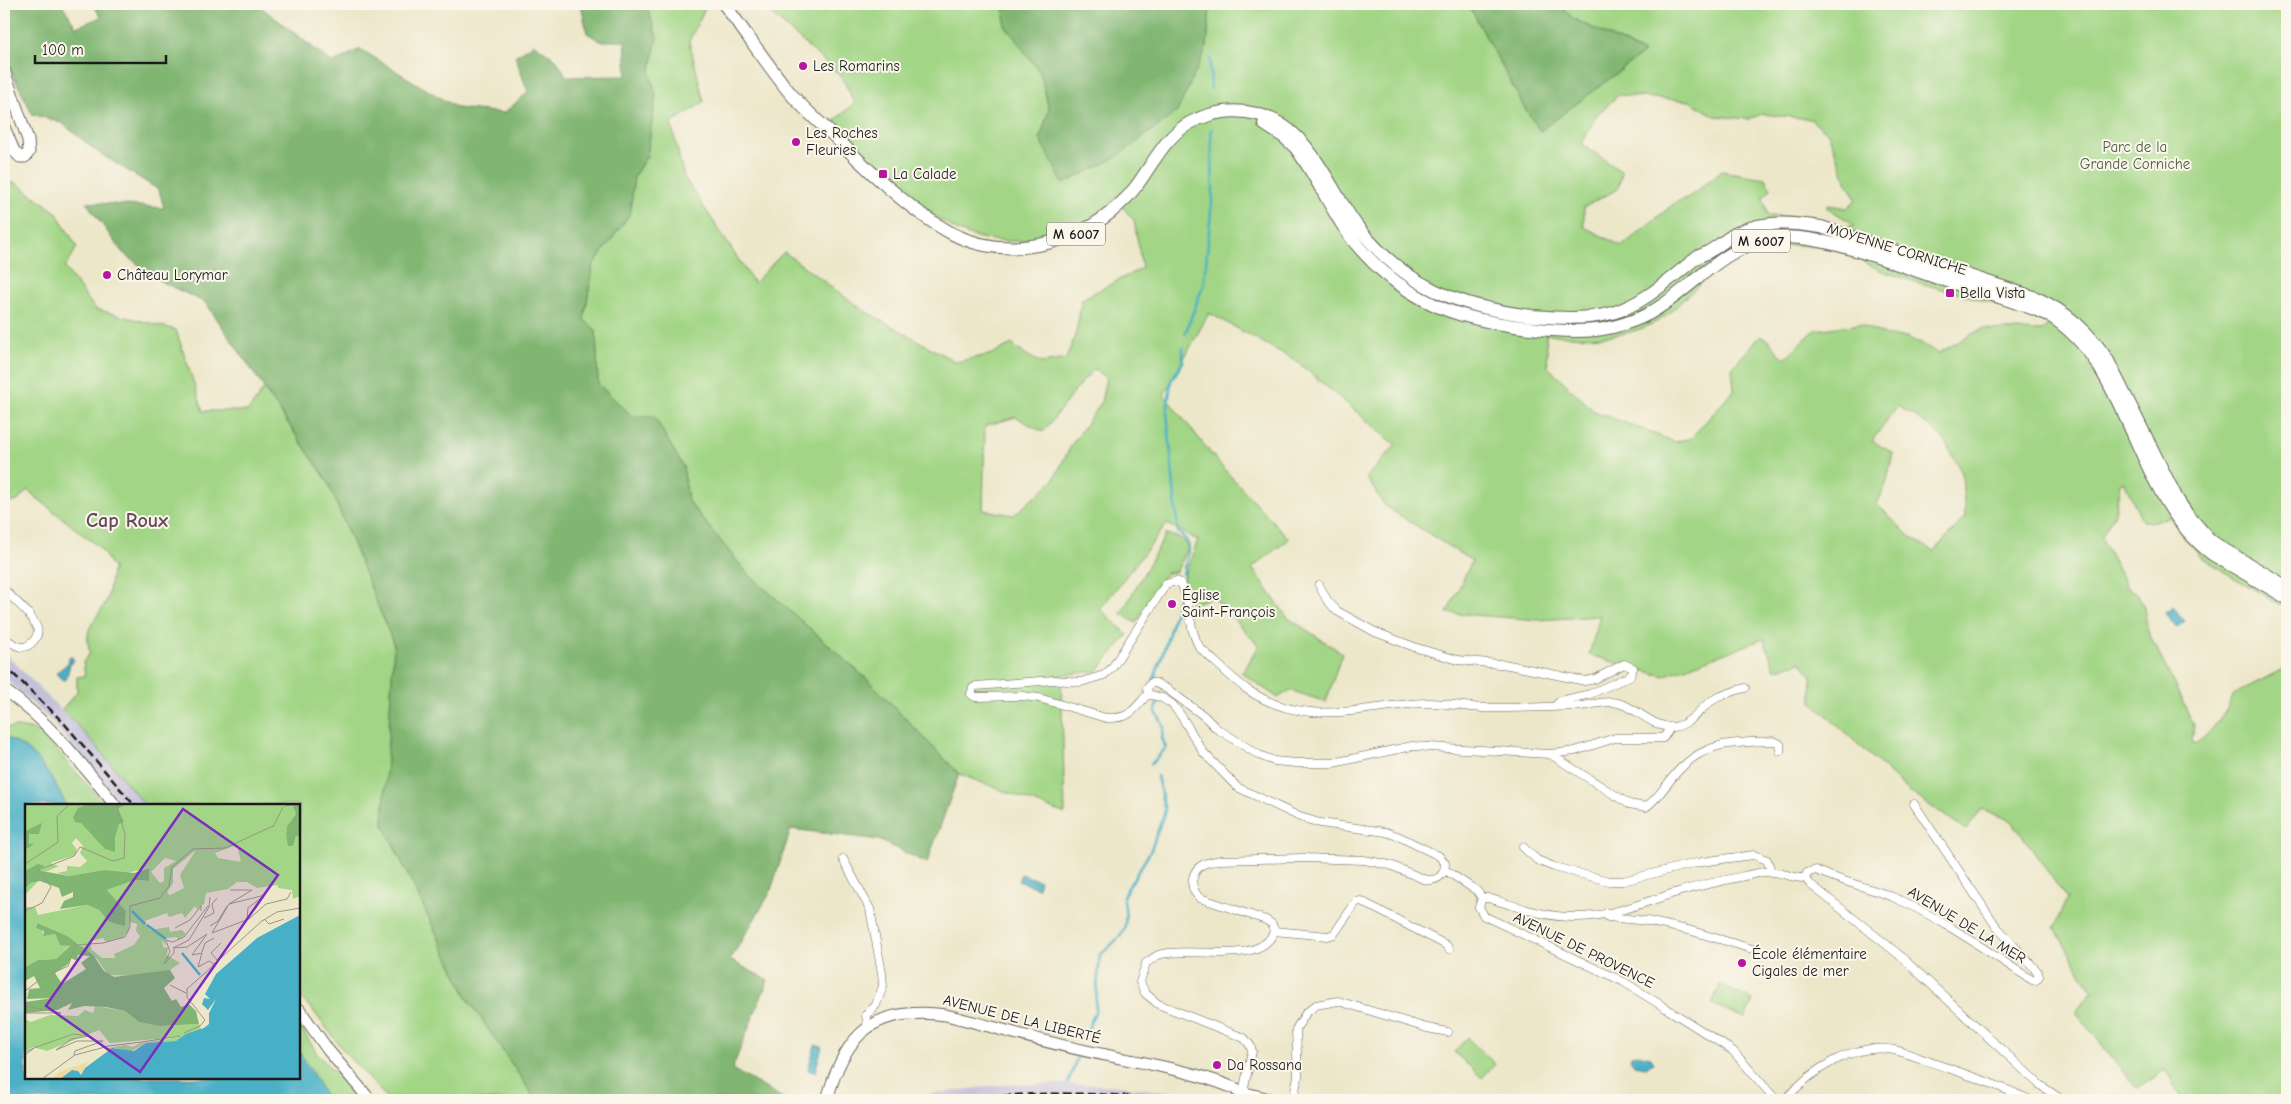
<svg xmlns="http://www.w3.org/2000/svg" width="2291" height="1104" viewBox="0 0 2291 1104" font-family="'Comic Neue',sans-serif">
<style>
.industrial{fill:#c5c0da}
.green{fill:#a2d585;stroke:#5f7850;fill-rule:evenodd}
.forest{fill:#81b672;stroke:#4e6947}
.water{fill:#48b0c6;stroke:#326671}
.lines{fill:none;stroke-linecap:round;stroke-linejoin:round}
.stream{stroke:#48b0c6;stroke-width:2.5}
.street-casing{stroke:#656359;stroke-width:9}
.secondary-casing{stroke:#656359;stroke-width:13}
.primary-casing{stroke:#656359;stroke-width:14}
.street{stroke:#fff;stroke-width:8}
.secondary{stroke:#fff;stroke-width:11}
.primary{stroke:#fff;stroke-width:12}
.rail{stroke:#1c1c1c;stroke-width:2.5;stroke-dasharray:8 4;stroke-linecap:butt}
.poi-dot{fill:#b5179e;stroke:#fbf7ec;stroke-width:2}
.labels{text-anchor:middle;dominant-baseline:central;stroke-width:4;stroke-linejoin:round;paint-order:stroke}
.shield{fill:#fbf7ec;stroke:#5f5e5a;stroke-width:1}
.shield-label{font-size:14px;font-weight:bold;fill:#1c1c1c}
.poi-label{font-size:15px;fill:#1c1c1c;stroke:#fbf7ec;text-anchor:start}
.park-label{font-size:15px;fill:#4b5d41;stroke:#fbf7ec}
.street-label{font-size:15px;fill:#1c1c1c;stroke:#fbf7ec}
.district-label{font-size:20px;font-weight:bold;fill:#624a5a;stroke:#fbf7ec}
.inset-river{fill:none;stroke:#48b0c6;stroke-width:2.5}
.inset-road{fill:none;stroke:#999684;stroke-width:1}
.view{fill:#7b2cbf;fill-opacity:0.15;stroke:#7b2cbf;stroke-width:2.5}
.inset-edge{fill:none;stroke:#1c1c1c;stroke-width:2.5}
</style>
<rect width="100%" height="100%" fill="#fbf7ec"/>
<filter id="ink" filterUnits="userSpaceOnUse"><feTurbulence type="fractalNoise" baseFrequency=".02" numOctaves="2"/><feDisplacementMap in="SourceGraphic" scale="10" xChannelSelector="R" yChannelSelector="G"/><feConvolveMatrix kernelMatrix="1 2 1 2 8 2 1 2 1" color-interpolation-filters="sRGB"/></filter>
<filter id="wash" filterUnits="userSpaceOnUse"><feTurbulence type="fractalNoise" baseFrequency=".0096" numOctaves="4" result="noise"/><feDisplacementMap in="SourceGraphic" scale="20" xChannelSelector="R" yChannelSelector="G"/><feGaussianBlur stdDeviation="1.12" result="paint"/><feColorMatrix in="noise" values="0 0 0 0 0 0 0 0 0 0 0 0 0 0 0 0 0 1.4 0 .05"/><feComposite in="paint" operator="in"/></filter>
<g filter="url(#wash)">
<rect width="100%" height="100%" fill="#ede7ca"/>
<path class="industrial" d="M4 652 92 741 145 805H122L51 721 4 677Z
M1055 1084 1107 1085 1165 1091 1214 1100H882L1001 1085Z"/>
<path class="green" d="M646 4H707L689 41 704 102 671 123 684 177 754 283 784 252 863 310 956 362 992 354 1012 344 1024 354 1042 363 1066 359 1076 333 1082 299 1142 268 1134 220 1115 199C1108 206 1100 213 1092 219 1057 244 990 249 953 228 907 201 869 160 830 124L855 103 841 76 760 4H1004L1005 25 1041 74 1049 110 1040 139 1207 47 1210 4H1466L1471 9 1524 107 1540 131 1643 52 1574 19 1558 4H2287V608L2231 576 2200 556 2169 517 2154 522 2142 521 2125 483 2122 482 2120 483 2115 513 2102 535 2103 541 2127 587 2138 594 2144 608 2148 632 2194 725 2192 743 2195 745C2212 731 2226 715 2234 694L2285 668 2287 662V1100H2183L2165 1070 2137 1089 2076 1012 2092 991 2054 927 2067 899 2012 821 1982 809 1966 830 1910 792 1812 702 1811 675 1800 662 1775 670 1764 639 1663 676 1589 655 1600 616 1538 620 1447 613 1472 561 1385 506 1366 477 1396 445 1295 360 1209 313 1164 395 1222 467 1289 539 1252 568 1288 618 1342 653 1326 702 1290 690 1278 698 1242 673 1259 646 1213 597 1192 604 1183 578 1198 540 1167 524 1100 609 1128 635 1097 671 1061 675 1065 814 959 774 869 681 746 572 688 501 683 466 598 384 596 331 584 320 593 265 630 214 634 176 647 156 656 95 650 74 657 37ZM1619 95 1690 101 1715 116 1748 119 1762 114 1810 119 1828 133 1847 183 1856 199 1848 208 1828 205 1826 207 1855 225 1841 228 1808 217 1768 216 1763 198 1771 189 1765 178 1721 171 1689 197 1676 202 1622 246 1584 227V207L1618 189 1622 172 1582 144 1596 115ZM1793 245C1809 246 1826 246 1842 252 1858 258 1874 269 1891 274 1943 292 1998 300 2048 324L2042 331 1981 329 1939 353 1907 337 1887 336 1860 324 1815 330 1784 359 1768 340 1760 336 1732 368 1734 390 1691 438 1675 442 1594 411 1548 367 1546 334C1584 338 1624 340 1658 321 1668 316 1678 304 1687 296 1727 259 1736 249 1793 245ZM1094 369 1106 377 1101 403 1072 444 1053 481 1014 515 983 510 985 426 1016 417 1043 432 1081 383ZM1897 406 1914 415 1943 438 1962 473 1965 517 1934 552 1909 536 1877 504 1886 484 1893 453 1872 441Z
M4 182 16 183 56 212 77 247 65 268 95 309 176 330 203 411H248L264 389 327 480 394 645 383 823 468 999 536 1100H389L346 1054 314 1012 299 996V805H145L92 741 62 709 77 692V677L85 676 83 662 90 653C83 627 94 624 105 603 110 594 110 579 113 568L101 549 27 490 18 501 4 503Z
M1166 534C1177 537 1185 537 1188 549L1176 572 1167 573 1160 581 1136 623 1121 614Z
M18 727 40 731 105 805H66C52 777 36 748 4 737V728Z
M1720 985 1753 1000 1745 1018 1712 1004Z
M299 1024 318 1055 362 1100H328L299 1051Z
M1467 1038 1495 1064 1482 1078 1454 1052Z"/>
<path class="forest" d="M4 4H62L76 27 101 17 93 4H257L333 63 360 49 457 108 504 113 528 92 515 56 534 44 556 59 567 77 627 76 625 41H600L587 33 581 4H646L657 37 650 74 656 95 647 156 634 176 630 214 593 265 584 320 596 330 598 384 632 416H654L683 466 688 501 746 572 869 681 959 774 927 863 879 840 791 829 770 893 730 960 768 980 732 1069 786 1100H536L468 999 383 823 394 645 327 480 206 303 160 281 122 252 86 202 164 208 159 190 96 151 62 123 32 114 4 56Z
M1004 4H1210L1207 47 1177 112 1115 158 1063 184 1040 139 1049 110 1041 74 1005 25Z
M1466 4H1558L1574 19 1644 53 1540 131 1524 107 1471 9Z"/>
<path class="water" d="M2173 607 2185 621 2176 628 2165 613Z
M69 657H72L74 661 70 664 66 680 61 679 56 673 68 663Z
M4 737C36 748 52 777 66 805H26V1078H299V1051L328 1100H4Z
M1021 874 1040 881 1038 888 1018 881Z
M815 1045 822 1047 815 1072 808 1070Z
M1637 1054 1651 1057 1654 1063 1646 1067 1634 1065 1630 1059 1632 1055Z"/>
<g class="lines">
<path class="stream" d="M1210 58 1211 89
M1185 334 1204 283 1213 190 1211 129
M1183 575C1185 554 1198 548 1178 532L1167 412 1171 381 1183 362V348
M1153 681C1165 652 1172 622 1180 592
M1151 764 1166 748 1162 738 1164 727 1155 710 1159 699
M1084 1038 1095 1012 1100 955C1125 933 1130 930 1123 896L1150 852 1165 811 1157 776
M1068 1083 1077 1058"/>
</g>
</g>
<g filter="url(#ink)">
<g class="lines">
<defs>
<path id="street" d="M4 491V494
M1319 585 1327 600 1337 611 1375 632 1417 648 1458 660 1509 665 1585 681 1595 679 1624 664 1633 668 1630 676 1590 694 1560 701 1554 707
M4 589C15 602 31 612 37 628 40 636 30 648 21 647 16 646 8 641 4 637
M1148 694C1132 711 1131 719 1106 718L1039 698 1023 696 975 697 971 694 973 688 976 686 1054 680 1081 682 1104 675 1112 668 1166 584 1176 581 1181 583C1191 603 1188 629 1200 648 1215 661 1229 676 1245 688 1305 730 1360 706 1425 703 1446 702 1468 708 1489 708 1520 708 1550 707 1580 706 1590 705 1601 702 1610 702 1633 702 1650 728 1673 727 1691 725 1700 708 1713 700 1723 694 1734 691 1745 688
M1550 754 1629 804 1646 807C1660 797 1668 781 1680 769 1708 740 1737 743 1774 741L1780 744V751
M1914 804 1996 926 2037 971 2039 976 2036 980H2032C1988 952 1943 919 1895 898 1869 887 1841 882 1816 870L1807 873 1805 878 1810 884 1897 953 2040 1085 2062 1100
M1523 847 1537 860 1554 867 1609 881H1623L1696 863 1722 859 1754 855 1767 860 1771 871
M843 859 870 909 882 973 883 986 876 1005 866 1015 868 1027
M1445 870 1477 891 1482 898
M1606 913 1608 917 1647 921 1692 931 1759 951
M1274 931 1328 936 1334 934 1356 902 1361 901 1446 945 1449 949
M1243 1092 1252 1051 1250 1045 1244 1038 1158 1004 1145 993 1140 982 1146 963C1151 960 1156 955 1162 954 1190 946 1262 967 1274 931L1272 924 1266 920 1200 898C1189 889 1190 871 1204 864 1209 862 1215 861 1220 860L1303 858 1364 860 1390 865 1426 880C1438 881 1445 875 1445 863L1439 856 1400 837 1386 832 1320 823 1300 817 1237 787 1203 752 1182 717 1172 704 1162 698 1148 694 1147 689 1151 683H1156L1167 689 1204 716 1216 728 1259 755 1274 761 1296 763H1333L1412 746 1550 754 1575 751 1615 738H1663L1671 727
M1293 1100 1298 1076 1296 1029 1306 1013 1316 1005 1338 1001 1427 1028 1448 1032
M1776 1100 1733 1051 1688 1022 1624 982 1484 916 1479 907 1482 898H1488C1515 906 1545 917 1573 917 1609 918 1647 901 1681 891 1708 883 1736 878 1763 872 1778 870 1790 878 1805 878
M1785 1100C1811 1070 1853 1042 1894 1050 1912 1054 1931 1063 1948 1068 1976 1078 2004 1087 2030 1100"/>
<path id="secondary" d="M4 70 28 140 29 152 25 157H20L14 151 4 127
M4 690C48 720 82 764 115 805
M299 1009 328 1050 370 1100
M1237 1091 1274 1100
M827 1100C845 1032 875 1006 946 1015 999 1028 1052 1045 1106 1055 1152 1065 1200 1072 1243 1092"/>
<path id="primary" d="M724 4C745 32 765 61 786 88 800 106 818 121 834 136 867 169 911 212 953 234 1006 261 1077 245 1119 205 1140 187 1150 162 1168 141 1189 116 1226 106 1257 114 1311 128 1327 186 1357 226 1404 286 1458 307 1532 316 1559 318 1586 320 1612 313 1646 303 1671 277 1699 256 1715 251 1725 238 1739 232 1765 220 1794 223 1821 227L2036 298C2067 312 2088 331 2107 359L2177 499 2187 514 2210 540 2223 549 2287 587
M1264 124 1284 137 1295 147C1320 180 1335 222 1364 253 1389 281 1426 305 1462 315 1500 326 1575 337 1613 327 1625 324 1639 319 1650 313 1695 288 1720 246 1775 238 1819 232 1892 263 1935 277 1972 289 2010 299 2047 314 2132 364 2132 494 2212 554L2287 598"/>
</defs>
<use href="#street" class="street-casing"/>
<use href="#secondary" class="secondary-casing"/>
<use href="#primary" class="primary-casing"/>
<use href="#street" class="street"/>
<use href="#secondary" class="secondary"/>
<use href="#primary" class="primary"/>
<path class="rail" d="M4 665 63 722 134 805
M955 1100C1028 1092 1094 1091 1167 1100"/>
</g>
</g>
<g class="poi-dot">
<circle cx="803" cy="66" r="5"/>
<circle cx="796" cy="142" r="5"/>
<rect x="878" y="169" width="10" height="10" rx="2.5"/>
<circle cx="107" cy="275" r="5"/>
<rect x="1945" y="288" width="10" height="10" rx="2.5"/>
<circle cx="1172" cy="604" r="5"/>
<circle cx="1742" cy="963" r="5"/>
<circle cx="1217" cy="1065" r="5"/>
</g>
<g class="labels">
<g class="shield">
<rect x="1047" y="222.5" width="58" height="23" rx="4"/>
<rect x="1732" y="229.5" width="58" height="23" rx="4"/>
</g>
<g class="shield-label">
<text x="1076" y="234">M 6007</text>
<text x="1761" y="241">M 6007</text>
</g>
<g class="poi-label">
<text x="813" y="66">Les Romarins</text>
<text x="806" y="133">Les Roches<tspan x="806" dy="17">Fleuries</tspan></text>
<text x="893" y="174">La Calade</text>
<text x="117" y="275">Château Lorymar</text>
<text x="1960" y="293">Bella Vista</text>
<text x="1182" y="595">Église<tspan x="1182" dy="17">Saint-François</tspan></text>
<text x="1752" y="954">École élémentaire<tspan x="1752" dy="17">Cigales de mer</tspan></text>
<text x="1227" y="1065">Da Rossana</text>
</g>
<g class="park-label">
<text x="2135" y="147">Parc de la<tspan x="2135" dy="17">Grande Corniche</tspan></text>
</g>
<g class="street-label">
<text transform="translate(1897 249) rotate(17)">MOYENNE CORNICHE</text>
<text transform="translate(1967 925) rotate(31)">AVENUE DE LA MER</text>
<text transform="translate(1584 950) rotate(26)">AVENUE DE PROVENCE</text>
<text transform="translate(1022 1019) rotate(14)">AVENUE DE LA LIBERTÉ</text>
</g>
<g class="district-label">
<text x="127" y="520">Cap Roux</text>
</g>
</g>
<g transform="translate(25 804)">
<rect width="275" height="275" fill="#ede7ca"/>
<path d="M0 0H267L271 10 262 22 261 31 264 42H268L271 32 275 33V92L268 95 267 86 253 84V81L232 84 222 78H212L203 85 181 89 179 100 172 105 170 102 160 114 157 109 144 113 142 109 120 117 125 126 144 123 145 128 157 126 161 130 153 136 152 133 140 134 141 142 136 135 139 144 143 143 142 151 155 159 145 166 115 172 83 171 73 156 54 144 56 141 12 119 11 122 17 124 18 131 30 130 35 141H45L31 155 13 156 0 163V103H10L13 111 62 101 74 106 83 117 100 121 101 107 82 86 110 76 124 77V64L97 70 79 66 44 72 32 69 42 67V62L55 63 62 57 55 49 58 42 51 34 47 39 52 46 50 51 25 59 34 62 23 67 14 69 19 62 14 63 10 68 16 74 0 91ZM212 41 216 58 193 54 190 49ZM171 46 155 71 159 84 145 91 142 89 148 79V65ZM140 54 151 57 139 64V77L135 79 126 68ZM105 118 112 120 111 127 115 132 109 141 89 150 90 154H77L66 145V137L78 134 81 138 97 134 104 127ZM70 202 100 207 114 218 135 222 174 220 176 225 151 237 121 239 106 247 90 244 82 248 84 244 100 241 108 243 116 239 155 233 85 239 74 226 22 247 8 243 0 247V215L6 218 25 211 53 212 60 206 68 209Z" fill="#a2d585" fill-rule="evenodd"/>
<path d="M63 0H101L93 5 99 18 94 20 90 33V48L80 45 56 19 50 18 48 13 53 4ZM267 0H275V33L271 32 268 42H263L261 31 262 22 271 10ZM17 19 14 30H4V40H9L0 46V27ZM13 60 20 62 14 66 17 67 44 72 79 66 109 69 124 64V77L110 76 82 86 101 107 100 122 95 121 83 117 74 106 62 101 35 105 39 97 48 93V88L37 93 34 84 15 77 5 79 0 85V67ZM12 119 42 132 68 151 79 167 89 173 145 166 150 174 139 184 147 197 151 195 156 203 164 200 171 207 174 220 134 222 114 218 100 207 81 203 59 202 43 206 47 199 32 206 0 209V198L28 194 2 195 4 185 15 184 9 172 0 177V163L13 156 31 155 45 142 35 141 30 130 18 132 19 127 11 124ZM53 151 65 152 56 159 61 165 37 180 30 169 43 160 46 154 52 157Z" fill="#81b672" fill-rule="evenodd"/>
<path d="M63 258 56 271 51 266 35 275H27L34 268Z" fill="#eeda9e"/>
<path d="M275 111V275H35L47 266 53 267 56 271 60 264 87 244 109 247 121 239 151 237 161 230 179 224 184 220V209L191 195 183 206 177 200 179 194 185 195 180 190 191 170 232 134Z" fill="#48b0c6"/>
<path class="inset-river" d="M107 107 120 120M122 121 141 135M157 149 175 171"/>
<path class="inset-road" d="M260 2 275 0M248 23 258 3M0 60 33 38 32 12 45 0M205 86H227L204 100 240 91 223 104 222 115M185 93 184 103 164 136 148 144 162 143 182 130 167 151 177 149 173 163 184 157 189 160M204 100 187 129 224 115 241 100 262 95 266 88M0 107 17 99 26 83 14 66 49 52 55 43 88 57 99 54 100 30 91 0M179 114 189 109 187 100 192 94M240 116 244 120 259 115M237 117 252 108 275 104M185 122 193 117 202 102M150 124 165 116 176 102V107M149 145V149L139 160 145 148 141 136 148 138 159 133 183 102M177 148 180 139 189 134M193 157 186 149 196 139M187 162 238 116M145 181 161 189M0 187 17 174 43 162 51 141 78 139 100 133 105 123V102L135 94 144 82 147 63 168 45 200 44 248 22M0 202 36 209H0M159 229 175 222 180 216 162 193V185L189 161M117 238 155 232M9 244 48 230 64 232 47 235 31 246 52 237H78M0 248 9 244 0 251M49 251 50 247 78 237M17 275 50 251 84 242 117 238"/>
<path class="view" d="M158 5 253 71 115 268 21 202Z"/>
<rect width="275" height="275" class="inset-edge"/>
</g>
<rect width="2291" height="1104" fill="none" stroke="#fbf7ec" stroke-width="20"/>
<path d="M35 55v8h131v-8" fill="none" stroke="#1c1c1c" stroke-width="2.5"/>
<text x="42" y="55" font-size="15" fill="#1c1c1c" stroke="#fbf7ec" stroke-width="4" paint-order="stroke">100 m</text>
</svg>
